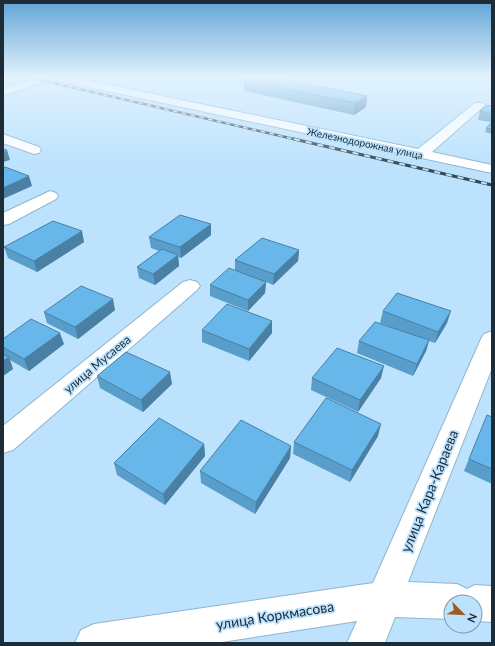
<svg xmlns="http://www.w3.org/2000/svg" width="495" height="646" viewBox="0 0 495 646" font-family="Lato,sans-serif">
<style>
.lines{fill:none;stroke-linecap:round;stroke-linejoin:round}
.minor-casing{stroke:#8fb4ce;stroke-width:2}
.minor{fill:#fff;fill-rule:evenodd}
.rail-far1-casing{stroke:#344753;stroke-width:2.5}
.rail-casing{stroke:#344753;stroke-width:3}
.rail-far1{stroke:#bce2fd;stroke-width:1.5;stroke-dasharray:4.5;stroke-linecap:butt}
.rail{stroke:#bce2fd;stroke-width:2;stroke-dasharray:6;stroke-linecap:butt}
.wall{fill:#599dca}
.shaded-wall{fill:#4980a4}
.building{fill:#68b7eb;stroke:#4980a4}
.labels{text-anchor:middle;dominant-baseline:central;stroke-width:3.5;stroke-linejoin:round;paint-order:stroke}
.far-street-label{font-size:10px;fill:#1d2c36;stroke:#bce2fd}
.street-label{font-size:12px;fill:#1d2c36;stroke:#bce2fd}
.near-street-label{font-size:14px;fill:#1d2c36;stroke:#bce2fd}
</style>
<rect width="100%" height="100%" fill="#bce2fd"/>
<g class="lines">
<defs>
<path id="minor" d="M40 76H66L418 149 475 103H483L485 105 483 107 432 152 492 165V173L51 79 3 96V89Z
M3 134 39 147 41 150 39 153 34 154 3 143Z
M50 191 56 193 58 196 56 199 9 224 3 225V213Z
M190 280 197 282 200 286 197 290 13 450 3 453V426L183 282Z
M492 331V368L408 582 457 584 467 589 475 585 492 586V622L475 621V602H451V619L395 617 385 643H347L357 621 215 643H75L81 630 94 624 373 583 481 339 484 334Z"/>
</defs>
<use href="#minor" class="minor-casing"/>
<use href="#minor" class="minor"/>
<defs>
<path id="rail-far1" d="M24 76 298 140"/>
<path id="rail" d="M294 139 492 185"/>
</defs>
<use href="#rail-far1" class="rail-far1-casing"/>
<use href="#rail" class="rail-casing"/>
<use href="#rail-far1" class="rail-far1"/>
<use href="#rail" class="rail"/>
</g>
<path class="wall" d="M244 80 367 96 366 107 354 115 244 91Z
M492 106V134L485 132 486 128 491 122 478 120 480 111Z
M211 235 181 258 178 257 179 266 155 285 139 278 137 267 159 251 151 248 149 237Z
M84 242 37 272 8 258 4 247Z
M299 250 298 261 273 285 266 282 265 293 248 311 210 296V285L235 271V260Z
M115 310 78 339 47 323 44 312Z
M383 311 447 323 435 343 429 341 426 351 413 376 357 353 359 341 391 327 380 323Z
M202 330 272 333 249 361 202 342Z
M3 339 64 344 29 371 10 360 13 369 3 376Z
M97 376 172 384 143 412 100 388Z
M312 378H381L358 412 311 390Z
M492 415V484L464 471 482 427Z
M378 436 350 482 293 454 294 442Z
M204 444 205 456 165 505 117 475 114 463Z
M291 446 290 458 255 514 201 483 200 471Z"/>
<path class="shaded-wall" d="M367 96 366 107 354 115 355 103Z
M7 150 10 160 3 162V152Z
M29 176 32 186 3 199V188Z
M211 224V235L181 258 180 247Z
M82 231 84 242 37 272 34 261Z
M299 250 298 261 273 285 274 274Z
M178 255 179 266 155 285 153 274Z
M266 282 265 293 248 311V300Z
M113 299 115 310 78 339 75 327Z
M451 311 447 323 435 343 438 332Z
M272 321V333L249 361V349Z
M60 333 64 344 29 371 24 359Z
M429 340 426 351 413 376 417 364Z
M9 357 13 369 3 376V361Z
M384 366 381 378 358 412 360 400Z
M170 372 172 384 143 412 141 400Z
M381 424 378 436 350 482 352 470Z
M204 444 205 456 165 505 163 494Z
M291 446 290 458 255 514 256 502Z"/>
<path class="building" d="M253 76H268L367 96 355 103 244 80Z
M487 105 492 106V114L480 111Z
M492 122V129L486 128Z
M3 149 7 150 3 152Z
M5 167 29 176 3 188V168Z
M180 215 211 224 180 247 149 237Z
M53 221 82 231 34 261 4 247Z
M262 238 299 250 274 274 235 260Z
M162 249 178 255 153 274 137 267Z
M229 268 266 282 248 300 210 285Z
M81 286 113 299 75 327 44 312Z
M397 293 451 311 438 332 383 311Z
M227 304 272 321 249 349 202 330Z
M31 319 60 333 24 359 3 347V339Z
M375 322 429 340 417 364 359 341Z
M337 348 384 366 360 400 312 378Z
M126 352 170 372 141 400 97 376Z
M3 354 9 357 3 361Z
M326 398 381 424 352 470 294 442Z
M487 415 492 417V469L469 459Z
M159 418 204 444 163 494 114 463Z
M241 420 291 446 256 502 200 471Z"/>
<linearGradient id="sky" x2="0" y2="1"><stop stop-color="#61a3d6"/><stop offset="0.46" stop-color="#e1f2fe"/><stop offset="1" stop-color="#e1f2fe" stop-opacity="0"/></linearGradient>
<rect width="495" height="167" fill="url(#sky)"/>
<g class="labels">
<g class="far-street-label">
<text transform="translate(365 143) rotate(12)">Железнодорожная улица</text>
</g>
<g class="street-label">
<text transform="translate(97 364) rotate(-40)">улица Мусаева</text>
</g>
<g class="near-street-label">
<text transform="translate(429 491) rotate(-68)">улица Кара-Караева</text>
<text transform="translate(275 615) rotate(-9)">улица Коркмасова</text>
</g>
</g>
<rect width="495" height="646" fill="none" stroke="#1d2c36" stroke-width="8"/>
<g transform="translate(463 614) rotate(114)"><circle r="19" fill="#bce2fd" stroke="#7c99ad"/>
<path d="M0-3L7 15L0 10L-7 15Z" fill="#9c5d25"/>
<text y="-6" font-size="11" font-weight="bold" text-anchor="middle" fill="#1d2c36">N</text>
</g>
</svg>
